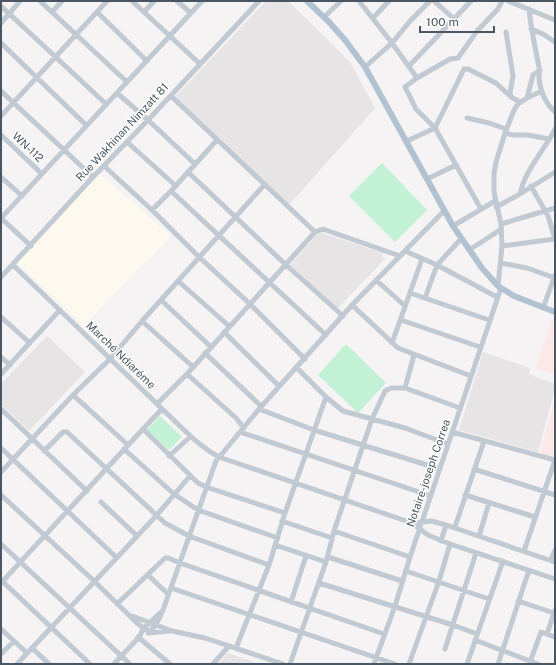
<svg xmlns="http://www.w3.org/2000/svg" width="556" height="665" viewBox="0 0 556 665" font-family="'Public Sans',sans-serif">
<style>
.commercial{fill:#fdf9ef}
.education{fill:#e6e4e5}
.medical{fill:#fce8e6}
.green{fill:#c3f1d5}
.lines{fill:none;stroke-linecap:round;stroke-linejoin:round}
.minor{stroke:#c1cad2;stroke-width:5}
.major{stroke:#b3c2d1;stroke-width:6}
.labels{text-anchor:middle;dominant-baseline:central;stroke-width:3;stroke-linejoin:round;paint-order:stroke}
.street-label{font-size:11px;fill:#4a5661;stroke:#fff}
</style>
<rect width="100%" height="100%" fill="#f5f3f3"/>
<path class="commercial" d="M99 173 171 236 159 250 142 265 84 326 17 262Z"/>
<path class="education" d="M266 1H288L350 62 375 108 289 205 175 97Z
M319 232 383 253 382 257 385 259 337 309 290 265Z
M47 336 85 372 29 431 1 404V384Z
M483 352 530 368 529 374 555 384V389L538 452 459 430Z
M228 653 260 664H218Z"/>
<path class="medical" d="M552 320 555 321V374L536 369Z
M555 398V456L540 453Z"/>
<path class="green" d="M382 163 427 210 395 242 349 196Z
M346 344 386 383 358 413 318 375Z
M160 416 182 437 169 450 147 430Z"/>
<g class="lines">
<path class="minor" d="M40 1 127 82
M132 1 199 63
M177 1 191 13
M359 1 392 43 417 78
M434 1 453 18
M508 1 555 20
M1 6 106 104
M529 9C531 29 535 47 539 67 540 71 539 75 539 79 540 91 546 104 555 112
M52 12 62 1
M97 12 147 61
M144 12 154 1
M324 17 341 1
M373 18 389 1
M1 23 20 1
M531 29 543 34 555 42
M506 32 513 76 510 93 511 97
M1 43 86 125
M409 66 471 1
M365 67 392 43 411 20 430 1
M1 91 93 177
M117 93 148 120 195 164
M171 96 315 232
M527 98 542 91
M1 116 107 1
M467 118 489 123 506 129
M505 133 513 135H528L549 139
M1 135 42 174
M407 141 435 128 464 69H468L496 83 511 97 520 102
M127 142 176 186
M104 166 152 210 199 257 249 303 305 359
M188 172 285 264 343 316
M1 177 22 196
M427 179 456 165
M531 186 548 216 555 239
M171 191 326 335
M520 194C525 170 544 151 555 129
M496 207 520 194 555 172
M481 209 435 128 416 109 405 87 417 78 450 59 458 58 477 31 498 9 502 1
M152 210 171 191 217 140
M1 218 202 1
M1 218 31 246
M501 224 555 208
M453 226 495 201
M502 246 555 239
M469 250 500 230
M405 251 437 265 497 297
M501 263 527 268 555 278
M13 265 182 428C194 440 204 449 219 457L412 523 428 535 450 544 555 579
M1 277 93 177 148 120 259 1
M376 280 405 306
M178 281 229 326
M498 286 502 246 501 224 494 192V174L496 162 505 133 514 110 518 104 527 98 533 75 540 70
M410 293 489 320
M425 298 437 265 461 239
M161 300 211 347
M352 305 398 348 471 376
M543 308 555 275
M1 317 30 343
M401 320 480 347
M142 321 192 366
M224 332 279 386
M392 343 422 259
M205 353 261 406
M1 357 10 365
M296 367 326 397 343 411 405 428 448 444
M1 374 60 310
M187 374 236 418 244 428
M405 388 460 408
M73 395 128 445
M157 404 187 374 315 232 323 229 400 256
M1 409 87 491
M259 409 314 430 440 469
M143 429 198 483 206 487 285 513
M240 432 431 496
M452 432 555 460 524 551
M1 448 117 558
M124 449 174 494 198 510 278 538
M44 451 63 432H67L165 523 189 536 269 565
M169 456 190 437
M474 469 555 495
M1 472 73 395 110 359 142 321 265 184
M1 495 94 581 137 623 149 632
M465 495 535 517
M101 502 137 536
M282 521 332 538
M412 523 431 521 446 525 555 562
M455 527 484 441
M334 531 410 557
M479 536 489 503
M441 541 446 525
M1 544 130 664
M275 545 326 562
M328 557 402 581
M551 560 555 550
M406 571 489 599
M148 575 168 594
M1 580 90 664
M1 583 143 429 162 409
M319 583 453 625 477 634
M171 588 395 664
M518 601 554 613
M291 602 306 556
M117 604 165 558H168L180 563 384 634
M132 616 172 631 205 638 283 664
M1 629 27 653
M149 632 156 625 163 610 216 461 259 409 352 305 444 211
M148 633 170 631
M547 634 555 610
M138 637 170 664
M475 640 538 664
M32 648 49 664
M236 648 269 565 285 513 326 397
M445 649 476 553
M1 654 14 641
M530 662 541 632 555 637
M17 664 156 516 190 476
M114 664 140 636 143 629 161 612
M213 664 229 646
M290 664 326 562 334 531 372 419 385 391 391 388H405L414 355
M374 664 395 606 410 557 501 288
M409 664 439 581 450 544
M467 664 503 561
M498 664 529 570"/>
<path class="major" d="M307 1 329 22 345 40 365 67 453 226 482 268 498 286 514 296 555 312"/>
</g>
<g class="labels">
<g class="street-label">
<text transform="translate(122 132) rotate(-47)">Rue Wakhinan Nimzatt 81</text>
<text transform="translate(28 147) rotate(43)">WN-112</text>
<text transform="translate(121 355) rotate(44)">Marché Ndiaréme</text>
<text transform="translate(428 473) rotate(-71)">Notaire-joseph Correa</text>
</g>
</g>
<rect width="556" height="665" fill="none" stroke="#4a5661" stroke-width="4"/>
<path d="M420 26v6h74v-6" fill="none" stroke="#4a5661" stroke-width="2"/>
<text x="426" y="26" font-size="12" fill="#4a5661" stroke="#ffffff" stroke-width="3" paint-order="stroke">100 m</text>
</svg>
